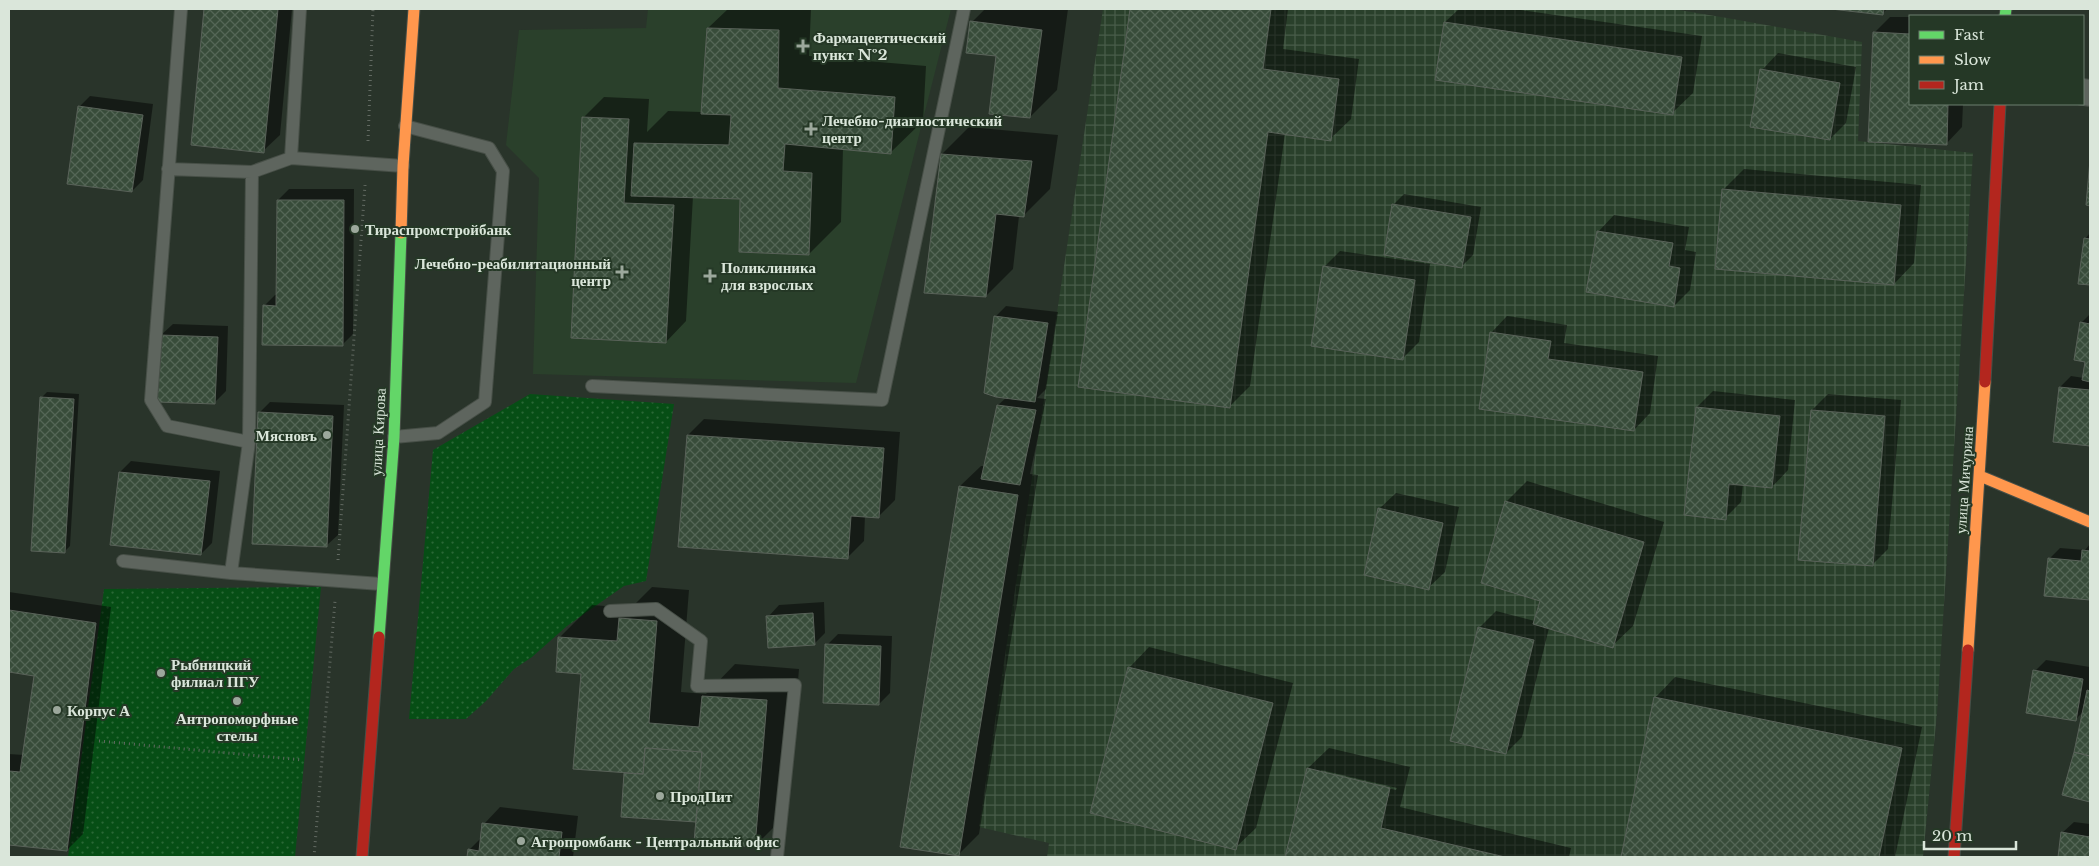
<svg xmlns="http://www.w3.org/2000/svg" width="2099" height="866" viewBox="0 0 2099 866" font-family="'Libre Baskerville',serif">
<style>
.built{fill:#2a402b}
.industrial{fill:url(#industrial-grid)}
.park{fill:url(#park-dots)}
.shadow{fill:#0007;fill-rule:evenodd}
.building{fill:url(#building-cross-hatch);stroke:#596259}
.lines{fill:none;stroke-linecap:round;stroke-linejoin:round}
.lane-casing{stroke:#474f47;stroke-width:14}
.street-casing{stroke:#474f47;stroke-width:28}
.fast-casing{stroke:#474f47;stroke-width:13}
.slow-casing{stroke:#474f47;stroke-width:13}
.jam-casing{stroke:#474f47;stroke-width:13}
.path{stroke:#626a62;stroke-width:3;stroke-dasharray:1 4;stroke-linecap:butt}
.lane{stroke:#5e655e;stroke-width:12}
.street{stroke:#5e655e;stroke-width:26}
.fast{stroke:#63d668;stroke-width:11}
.slow{stroke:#ff974d;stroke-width:11}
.jam{stroke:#b3261e;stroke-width:11}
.poi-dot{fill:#9ca89c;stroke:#253826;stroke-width:2}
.labels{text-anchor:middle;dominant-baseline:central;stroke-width:4;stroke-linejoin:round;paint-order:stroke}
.poi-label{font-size:15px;font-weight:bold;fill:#dae6da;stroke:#253826;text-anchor:start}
.street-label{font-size:15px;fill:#dae6da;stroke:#253826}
</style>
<defs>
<pattern id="industrial-grid" width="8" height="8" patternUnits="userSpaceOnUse" patternTransform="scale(1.25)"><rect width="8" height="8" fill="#2a402b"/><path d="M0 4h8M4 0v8" fill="none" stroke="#485c49"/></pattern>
<pattern id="park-dots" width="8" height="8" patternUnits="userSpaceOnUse" patternTransform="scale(1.25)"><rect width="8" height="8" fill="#064e15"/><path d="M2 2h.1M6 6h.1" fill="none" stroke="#2a6836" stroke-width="1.8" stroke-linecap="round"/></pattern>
<pattern id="building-cross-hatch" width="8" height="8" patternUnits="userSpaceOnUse" patternTransform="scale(1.25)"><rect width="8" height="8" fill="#384c3a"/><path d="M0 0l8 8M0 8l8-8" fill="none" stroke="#546656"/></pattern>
</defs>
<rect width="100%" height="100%" fill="#29342a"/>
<path class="built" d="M648 9H951L856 383 533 374 539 178 506 145 519 30 646 28Z"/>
<path class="industrial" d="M1103 9H1673L1727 18 1862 42 1858 141 1973 153 1937 713 1923 857H1047L1049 843 979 827Z"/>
<path class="park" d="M530 394 674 404 646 581 624 586 567 626 532 657 514 669 486 701 466 719H409L433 450Z
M321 587 295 857H68L104 589Z"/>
<path class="shadow" d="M206 9H292L280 135 263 151 192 144Z
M728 9H811L809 56 926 66 923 121 890 153 843 148 841 222 809 254 741 198 693 196 686 321 666 342 584 117 604 97 649 99 647 132 668 111 702 112 708 28Z
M985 9H1068L1057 90 1030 117 997 55 972 22Z
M1131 9H1288L1283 49 1359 59 1351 119 1330 139 1285 133 1250 386 1230 406 1079 386Z
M1459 9H1513L1702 36 1693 93 1672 113 1445 22Z
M1842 9H1887L1883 13Z
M1890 17H1910V104H1963L1962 127 1946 144 1870 141 1874 33Z
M1778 53 1856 67 1846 123 1830 139 1762 70Z
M90 96 153 104 143 180 132 191 79 107Z
M969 127 1058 135 1050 189 1023 216H1019L1013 269 986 296 942 154Z
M1744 169 1921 185 1914 263 1894 284 1723 190Z
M289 189H354L353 334 342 345 264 306 275 295H278V200Z
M1404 194 1481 207 1473 255 1462 266 1393 205Z
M1614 215 1689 227 1685 250 1696 252 1690 290 1674 306 1598 232Z
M2090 233V284L2079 283 2085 239Z
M1340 251 1430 264 1419 342 1402 359 1324 267Z
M1006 306 1058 312 1046 389 1037 398 1046 399 1030 474 1038 475 979 834 958 855 960 486 981 466H985L998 405 1007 397 995 317Z
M2090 314V445L2054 441 2060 387 2071 376 2084 378 2087 361 2081 323Z
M1507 316 1567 325 1564 343 1658 356 1650 413 1634 430 1491 333Z
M173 324 228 326 226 391 215 402 161 335Z
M1713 391 1795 400 1788 470 1772 487 1743 484 1741 502 1725 518 1697 407Z
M47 392 79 394 70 546 64 552 41 398Z
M1828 394 1901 400 1888 549 1872 565 1812 410Z
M270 402 344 405 338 535 326 546 259 413Z
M704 419 900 432 895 500 879 516 865 515 864 541 847 558 688 435Z
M131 461 220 471 212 543 201 554 120 472Z
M1527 481 1664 522 1633 626 1612 646 1549 628 1522 737 1506 753 1479 628 1496 611 1535 621 1542 600 1506 502Z
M1396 493 1459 507 1445 572 1428 588 1379 509Z
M2090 544V599L2045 595 2049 559 2060 548 2085 550Z
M652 587 689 590 681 692 706 694 735 664 799 669 787 814 755 846 697 820 622 815 625 772 582 673 560 637 592 605 631 608Z
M9 592 111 607 83 834 67 850 9 844V754L24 755 35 674 9 671Z
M824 602 825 633 814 644 768 617 779 605Z
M838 634 892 636 890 693 879 704 827 645Z
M1149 647 1293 683 1256 828 1235 848 1129 668Z
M2046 660 2090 667V801L2064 794 2083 712 2075 720 2035 671Z
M1675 677 1922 727 1895 857H1622L1655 698Z
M1329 748 1410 767 1400 807 1571 848 1569 857H1287L1308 768ZM1321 770 1397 788 1396 790 1321 772Z
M500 807 578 816 573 857H468L469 850 482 837 484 824Z
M2074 822 2090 824V857H2059L2062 833Z"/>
<path class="building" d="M204 9H278L264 153 191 145Z
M1130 9H1271L1263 69 1339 79 1331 141 1268 132 1230 408 1078 387Z
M1831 9H1884L1883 15Z
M970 21 1042 30 1030 118 989 114 996 56 966 53Z
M1444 22 1682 57 1673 115 1435 80Z
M707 28 779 30 778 88 895 97 891 154 785 144 783 171 812 173 809 255 739 252 740 199 631 196 634 143 729 145 731 115 701 114Z
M1873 32 1910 34V104H1948L1947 145 1868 142Z
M1760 69 1840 83 1830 140 1750 127Z
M78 106 143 115 132 192 67 184Z
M582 117 629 119 624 203 674 205 666 343 571 338Z
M941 154 1032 161 1024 217 996 214 986 297 924 293Z
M2090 160V206L2086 205Z
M1722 189 1901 205 1894 285 1715 269Z
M277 200H344L343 346 262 345 263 305 276 306Z
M1392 204 1471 217 1462 268 1384 255Z
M1597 231 1673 243 1669 266 1680 268 1674 307 1586 292Z
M2084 238 2090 239V285L2078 284Z
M1323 266 1415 280 1403 360 1311 346Z
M994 316 1048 323 1035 402 996 397 984 393Z
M2080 322 2090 324V382L2082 380 2085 362 2074 360Z
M1490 332 1551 341 1548 359 1643 372 1634 431 1479 409Z
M160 335 218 337 215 404 157 402Z
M2059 387 2090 390V446L2053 442Z
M40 397 74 399 65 553 31 551Z
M997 405 1036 410 1020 485 981 479Z
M1696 407 1780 416 1772 488 1729 484 1726 520 1684 515Z
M1811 410 1885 416 1873 566 1798 560Z
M258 412 333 416 327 547 252 544Z
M687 435 884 448 879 518 851 516 848 559 678 547Z
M119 472 210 481 201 555 110 545Z
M959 486 1018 495 959 856 900 847Z
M1505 501 1644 542 1613 648 1533 624 1540 601 1481 583Z
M1378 508 1443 523 1429 590 1364 575Z
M2082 550 2090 551V600L2044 596 2048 558 2081 561Z
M9 610 96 623 67 851 9 845V771L20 772 34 676 9 672Z
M813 613 815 645 768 648 766 616Z
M619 618 657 621 649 723 699 727 702 696 767 700 755 847 694 842 702 752 645 748 643 774 573 769 581 674 556 672 558 637 617 641Z
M1478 627 1534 640 1506 754 1450 741Z
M825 644 881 646 879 705 823 703Z
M1128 667 1273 703 1236 850 1090 813Z
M2033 670 2083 679 2076 721 2026 713Z
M2087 690 2090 691V756L2074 752Z
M1654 697 1902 748 1879 857H1621Z
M645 748 702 752 696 822 621 817 624 773 643 774Z
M2074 752 2090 756V802L2062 795Z
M1307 768 1390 788 1381 828 1505 857H1285Z
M482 823 562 832 559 857H467L468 849 479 851Z
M2061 832 2090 837V857H2058Z"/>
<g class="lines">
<defs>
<path id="lane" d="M181 9 151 400 167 426 249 442
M291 158 300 9
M168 169 252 172 249 442 231 573
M252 172 291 158 403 166
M592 386 882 400 964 9
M394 437 438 433 485 402 503 171 489 148 405 126
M123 561 231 573 381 584
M610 611 656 609 701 641 697 686 795 685 777 857"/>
<path id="street" d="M2083 92 2090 93"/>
<path id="fast" d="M2005 16 2006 9
M379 637 394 437 401 233"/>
<path id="slow" d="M401 233 403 166 414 9
M1980 476 2090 522
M1968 650 1985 382"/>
<path id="jam" d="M1985 382 2000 104
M362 857 379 637
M1954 857 1968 650"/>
</defs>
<use href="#lane" class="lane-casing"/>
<use href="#street" class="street-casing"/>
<use href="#fast" class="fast-casing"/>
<use href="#slow" class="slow-casing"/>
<use href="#jam" class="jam-casing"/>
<path class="path" d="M368 141 373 9
M338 560 365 185
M99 741 303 760
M314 857 335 601"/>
<use href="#lane" class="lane"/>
<use href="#street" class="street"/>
<use href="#fast" class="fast"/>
<use href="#slow" class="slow"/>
<use href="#jam" class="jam"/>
</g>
<g class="poi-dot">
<path d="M800.5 38.5h5v5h5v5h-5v5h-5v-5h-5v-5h5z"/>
<path d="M808.5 121.5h5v5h5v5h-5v5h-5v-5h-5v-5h5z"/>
<circle cx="355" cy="229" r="5"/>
<path d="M619.5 264.5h5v5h5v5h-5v5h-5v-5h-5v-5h5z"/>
<path d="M707.5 268.5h5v5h5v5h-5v5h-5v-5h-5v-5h5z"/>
<circle cx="327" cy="435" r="5"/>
<circle cx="161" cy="673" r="5"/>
<circle cx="237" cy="701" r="5"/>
<circle cx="57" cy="710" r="5"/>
<circle cx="660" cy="796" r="5"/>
<circle cx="521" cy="841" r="5"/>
</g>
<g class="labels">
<g class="poi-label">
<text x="813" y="37">Фармацевтический<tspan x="813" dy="17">пункт №2</tspan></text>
<text x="822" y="120">Лечебно-диагностический<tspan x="822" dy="17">центр</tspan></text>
<text x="365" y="229">Тираспромстройбанк</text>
<text x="611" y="263" text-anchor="end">Лечебно-реабилитационный<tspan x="611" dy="17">центр</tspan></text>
<text x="721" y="267">Поликлиника<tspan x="721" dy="17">для взрослых</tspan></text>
<text x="317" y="435" text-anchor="end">Мясновъ</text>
<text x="171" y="664">Рыбницкий<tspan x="171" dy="17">филиал ПГУ</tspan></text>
<text x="67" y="710">Корпус А</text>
<text x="237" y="718" text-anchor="middle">Антропоморфные<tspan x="237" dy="17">стелы</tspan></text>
<text x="670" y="796">ПродПит</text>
<text x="531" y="841">Агропромбанк - Центральный офис</text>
</g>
<g class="street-label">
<text transform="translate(378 432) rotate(-87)">улица Кирова</text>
<text transform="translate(1964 480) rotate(-86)">улица Мичурина</text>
</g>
</g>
<rect width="2099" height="866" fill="none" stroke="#dae6da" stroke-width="20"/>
<rect x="1909" y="15" width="175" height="90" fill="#253826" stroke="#6d7e6e"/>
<rect x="1919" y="31" width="25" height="8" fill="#63d668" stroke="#6d7e6e"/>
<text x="1954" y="40" font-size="15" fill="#dae6da">Fast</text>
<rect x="1919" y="56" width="25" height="8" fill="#ff974d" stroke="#6d7e6e"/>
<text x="1954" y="65" font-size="15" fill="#dae6da">Slow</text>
<rect x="1919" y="81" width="25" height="8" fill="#b3261e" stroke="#6d7e6e"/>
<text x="1954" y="90" font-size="15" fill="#dae6da">Jam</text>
<path d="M1924 841v8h92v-8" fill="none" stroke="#dae6da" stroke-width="2.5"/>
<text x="1932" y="841" font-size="15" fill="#dae6da" stroke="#253826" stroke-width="4" paint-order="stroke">20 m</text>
</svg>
